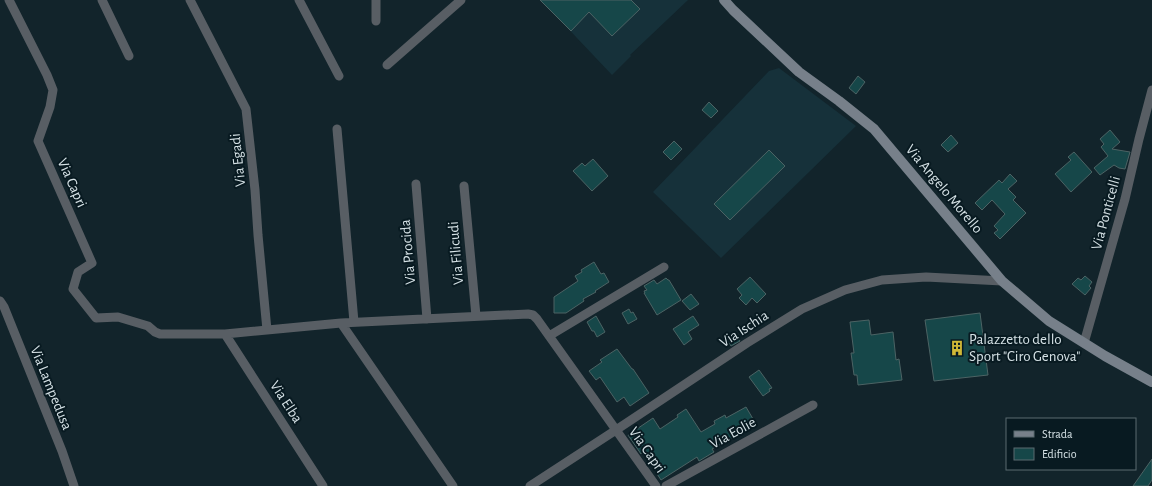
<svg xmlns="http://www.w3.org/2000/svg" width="1152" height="486" viewBox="0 0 1152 486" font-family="'Alegreya Sans',sans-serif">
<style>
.built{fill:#16313a}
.building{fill:#164749;stroke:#4c6364}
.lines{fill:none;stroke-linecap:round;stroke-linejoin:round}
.street{stroke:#585e64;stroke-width:9}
.secondary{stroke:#77808a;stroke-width:10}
.labels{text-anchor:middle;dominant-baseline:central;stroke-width:4;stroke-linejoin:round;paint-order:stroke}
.street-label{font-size:15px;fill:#d6e2e6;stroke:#081a21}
.poi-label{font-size:15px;fill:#d6e2e6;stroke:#081a21;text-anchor:start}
</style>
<rect width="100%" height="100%" fill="#12242b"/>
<path class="built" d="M541 0H688L630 55 631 56 612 75Z
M779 68 856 126 721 258 653 192 769 71Z"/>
<path class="building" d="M540 0H631L640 9 612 36 589 12 571 31Z
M858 76 865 82 856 94 849 88Z
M709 102 718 111 711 118 702 110Z
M1110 130 1120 142 1112 149 1130 152 1125 169 1119 168 1114 165 1100 175 1094 168 1108 156 1101 147 1104 144 1100 139Z
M951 135 958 143 948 152 941 145Z
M674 141 682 149 671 160 663 152Z
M769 150 785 166 730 220 714 204Z
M1074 152 1092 172 1071 192 1055 174 1071 160 1068 157Z
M593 159 608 176 592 191 573 171 582 163 585 166Z
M1010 174 1017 181 1008 189 1016 197 1013 200 1026 213 1000 239 994 233 998 230 994 226 1005 214 992 200 982 210 975 203 999 180 1002 183Z
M594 262 601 274 604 273 609 282 595 291 596 292 583 299 584 301 566 313H554V297L578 281 575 276 582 272 581 270Z
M1085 276 1092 282 1089 286 1091 288 1085 295 1072 284 1078 278 1081 280Z
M750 277 766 294 757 303 752 298 746 305 739 298 742 295 737 289Z
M666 278 668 280H669L681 300 657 315 644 293H645L644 291 647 290 644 286 654 280 657 284Z
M691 294 699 304 690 310 682 301Z
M629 309 631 313 633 312 637 319 628 324 622 313Z
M980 313 988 375 934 381 925 320Z
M596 316 605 332 597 337 594 331H592L587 322Z
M693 316 699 325 688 332 692 339 684 345 673 329Z
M869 320 871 335 893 332 896 360 899 359 902 380 858 385 857 375H854L851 353H854L850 322Z
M735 334 740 341 731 346 727 340Z
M617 349 632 369H633L649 393 630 406 624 397 617 402 600 377 596 380 589 371 602 362 600 360Z
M759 370 772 388 769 389 770 391 763 396 749 377Z
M746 407 756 424 712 449 714 452 699 461 697 457 661 480 643 452 641 454 628 435 653 418 660 429 678 417 677 415 686 409 701 432 715 424 714 421 725 415 726 418Z
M1152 459V480L1148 486H1133Z"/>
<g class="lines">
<path class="street" d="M9 0 47 75 53 90 50 107 38 141 92 263 78 272 73 289 96 318 118 317 148 326 155 332 160 334H225L341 323 528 314 533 315 537 319 656 486
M102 0 129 56
M190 0 246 109 255 190 258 235 267 330
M299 0 339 76
M376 0V21
M387 65 461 0
M337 129 354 322
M416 184 427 319
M464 186 476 316
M0 301 4 307 62 451 74 486
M341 323 453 486
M225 334 323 486
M549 336 664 267
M1084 343 1125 199 1139 139 1152 90
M530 486 616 430 747 343 802 309 845 290 882 280 926 277 1002 281
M666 486 813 405"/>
<path class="secondary" d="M724 0 733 10 799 72 839 101 874 129 1002 281 1049 321 1105 356 1152 382"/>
</g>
<defs>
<symbol id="building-bare" viewBox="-9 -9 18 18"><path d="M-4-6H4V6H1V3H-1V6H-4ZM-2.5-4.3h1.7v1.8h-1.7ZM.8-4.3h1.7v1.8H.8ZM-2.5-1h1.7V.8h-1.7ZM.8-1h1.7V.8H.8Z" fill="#d0b837" stroke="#081a21" stroke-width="2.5" paint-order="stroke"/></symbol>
</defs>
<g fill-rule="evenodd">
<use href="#building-bare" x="946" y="337" width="22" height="22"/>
</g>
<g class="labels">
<g class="street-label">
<text transform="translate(238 160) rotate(-96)">Via Egadi</text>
<text transform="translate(72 183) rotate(66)">Via Capri</text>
<text transform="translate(944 189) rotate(50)">Via Angelo Morello</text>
<text transform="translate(1106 213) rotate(-75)">Via Ponticelli</text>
<text transform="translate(408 252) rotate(-95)">Via Procida</text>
<text transform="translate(456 253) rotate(-95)">Via Filicudi</text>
<text transform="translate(744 329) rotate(-33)">Via Ischia</text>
<text transform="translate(51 388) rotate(68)">Via Lampedusa</text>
<text transform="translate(286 402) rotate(57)">Via Elba</text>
<text transform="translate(733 433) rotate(-29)">Via Eolie</text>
<text transform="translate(647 450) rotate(55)">Via Capri</text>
</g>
<g class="poi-label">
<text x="969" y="339">Palazzetto dello<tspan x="969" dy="17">Sport "Ciro Genova"</tspan></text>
</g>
</g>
<rect x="1006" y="418" width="130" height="52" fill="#081a21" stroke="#5a6a70"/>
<rect x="1014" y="431" width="20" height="6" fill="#77808a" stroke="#5a6a70"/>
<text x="1042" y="438" font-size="12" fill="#d6e2e6">Strada</text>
<rect x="1014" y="448" width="20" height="12" fill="#164749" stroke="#5a6a70"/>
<text x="1042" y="458" font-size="12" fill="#d6e2e6">Edificio</text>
</svg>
